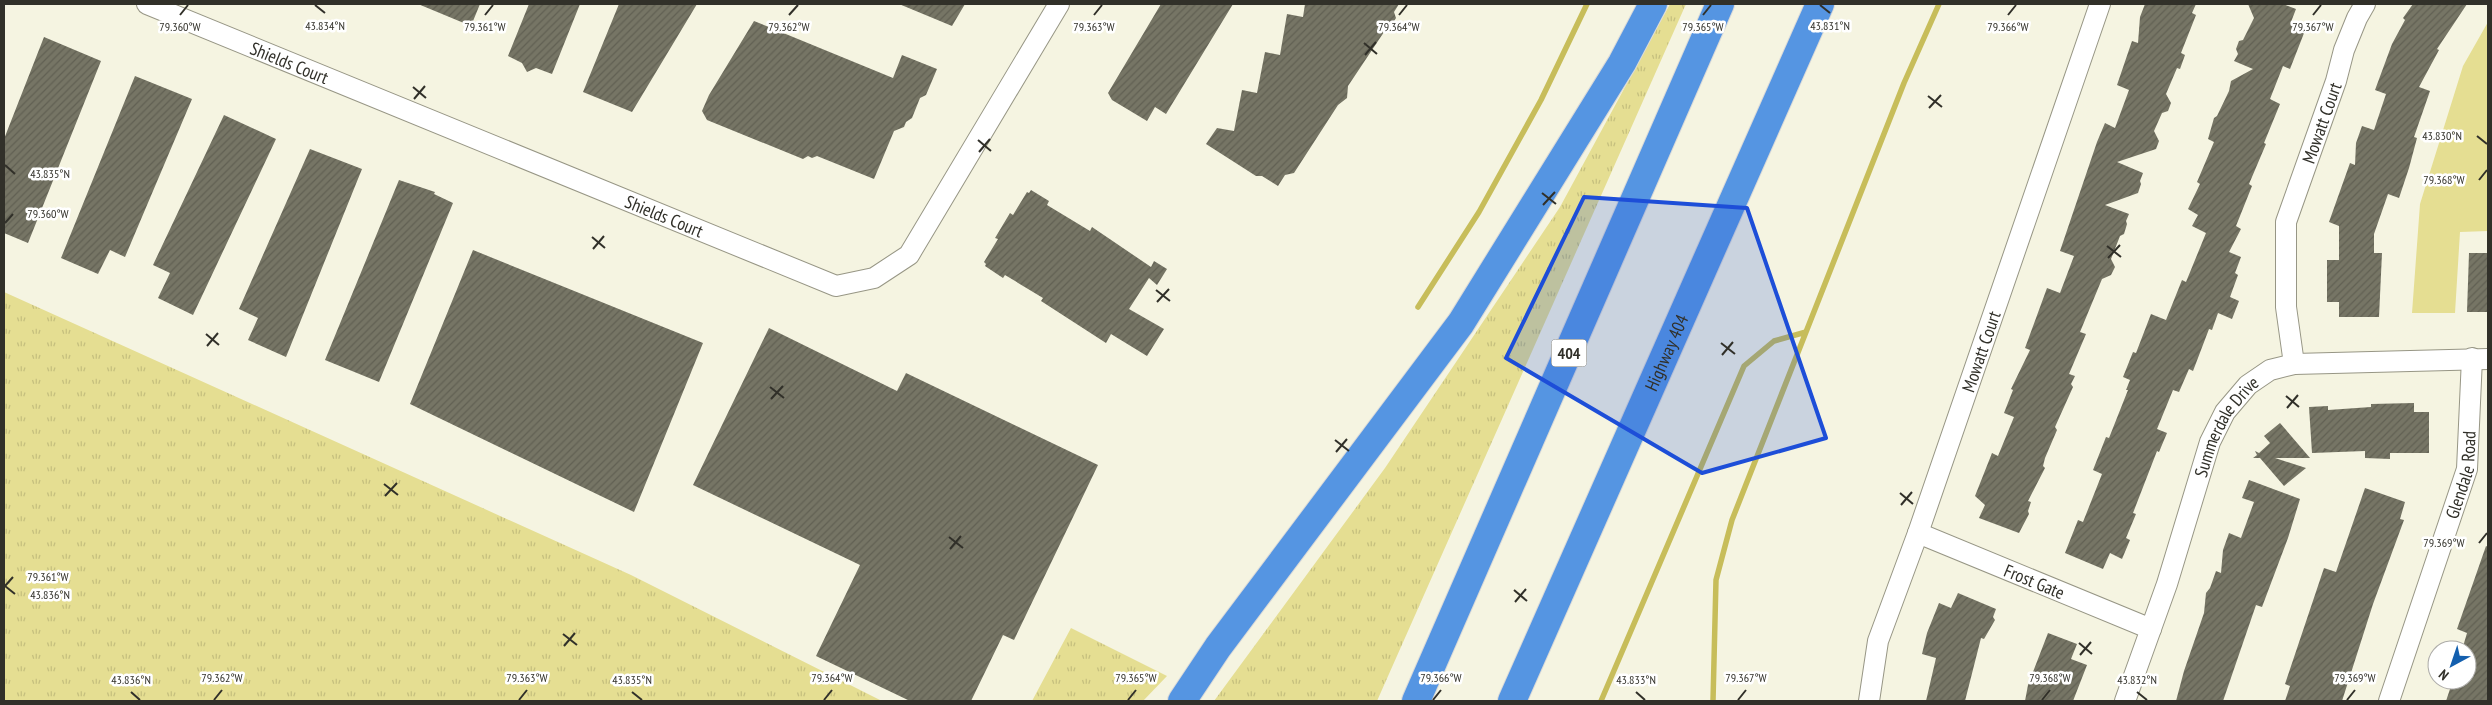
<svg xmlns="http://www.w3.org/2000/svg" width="2492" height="705" viewBox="0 0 2492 705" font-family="'PT Sans Narrow',sans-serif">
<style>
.grass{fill:url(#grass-tufts)}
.park{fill:#e5de92}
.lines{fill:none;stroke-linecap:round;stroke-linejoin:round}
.stream{stroke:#c7bd5a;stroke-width:5.5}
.building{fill:url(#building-hatch)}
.minor-casing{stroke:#979685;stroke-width:22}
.motorway-casing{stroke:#dadad8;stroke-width:30}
.minor{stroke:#fff;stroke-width:20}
.motorway{stroke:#5595e2;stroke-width:28}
.marked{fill:#1d4ed8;fill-opacity:0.2;stroke:#1d4ed8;stroke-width:4;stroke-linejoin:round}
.ticks{fill:none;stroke:#313029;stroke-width:2}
.labels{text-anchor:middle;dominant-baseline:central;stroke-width:5;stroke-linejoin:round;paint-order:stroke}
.shield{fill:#fff;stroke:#6f6e69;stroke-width:1}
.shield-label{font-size:16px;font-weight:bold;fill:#313029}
.street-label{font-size:18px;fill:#313029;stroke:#fff}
.ticks-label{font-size:12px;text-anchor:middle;fill:#313029;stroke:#fff;stroke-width:5;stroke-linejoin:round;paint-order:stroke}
</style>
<defs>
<pattern id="grass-tufts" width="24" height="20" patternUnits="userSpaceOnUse" patternTransform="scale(1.25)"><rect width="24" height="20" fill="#e5de92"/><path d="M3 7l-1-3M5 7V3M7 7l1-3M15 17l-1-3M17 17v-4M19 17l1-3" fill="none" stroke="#c5bf7e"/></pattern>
<pattern id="building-hatch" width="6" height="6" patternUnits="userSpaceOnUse" patternTransform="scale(1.25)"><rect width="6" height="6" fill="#767565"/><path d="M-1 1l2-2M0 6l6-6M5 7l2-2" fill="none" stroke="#616053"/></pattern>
</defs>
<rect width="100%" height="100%" fill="#f5f4e1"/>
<path class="grass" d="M1670 4H1686L1377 701H1214L1385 468 1560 207Z
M4 292 631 575 882 701H4Z
M1071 628 1167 676 1143 701H1032Z"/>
<path class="park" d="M2488 22V231L2460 232 2455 313H2412L2420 204 2463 66Z"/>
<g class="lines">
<path class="stream" d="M1418 307 1479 212 1541 100 1587 4
M1601 701 1744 366 1774 341 1806 332
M1713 701 1716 580 1732 520 1904 83 1939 4"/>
</g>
<path class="building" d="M418 4H480L471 26Z
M529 4H580L552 74 536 68 527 72 522 63 508 56Z
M619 4H697L632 112 583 92Z
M899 4H965L952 26Z
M1161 4H1233L1166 114 1155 107 1147 121 1112 100 1108 93Z
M1305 4H1399L1394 12 1396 18 1390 28 1386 29 1348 86 1347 98 1338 105 1294 173 1285 175 1278 186 1262 176H1256L1206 144 1217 128 1234 131 1242 90 1257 93 1265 52 1280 55 1287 14 1303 17Z
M2145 4H2196L2192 13 2196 15 2181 53 2185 55 2180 69 2177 68 2166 94 2171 103 2168 111 2162 113 2154 131 2159 141 2156 149 2117 162 2143 173 2140 181 2141 184 2138 193 2105 205 2129 214 2126 221 2127 224 2124 234 2120 236 2111 259 2115 267 2111 275 2102 279 2080 332 2086 334 2069 374 2075 376 2071 384 2073 387 2055 427 2057 430 2045 458 2043 466 2045 468 2028 501 2031 502 2028 511 2029 514 2019 533 1979 518 1985 505 1975 496 1992 453 1998 456 2014 417 2004 413 2013 390 2011 389 2030 350 2025 348 2047 288 2060 293 2074 256 2060 251 2097 142 2105 123 2115 128 2129 90 2117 85 2132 41 2138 43 2140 17Z
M2248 4H2283L2296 9 2291 22 2306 28 2290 69 2283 66 2270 99 2280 104 2264 143 2266 144 2249 184 2252 186 2236 226 2241 229 2229 252 2241 257 2235 273 2238 275 2230 297 2239 301 2232 319 2218 313 2212 330 2209 329 2193 371 2189 369 2179 392 2173 390 2157 429 2167 433 2159 452 2157 451 2133 513 2136 514 2126 538 2130 540 2122 559 2110 553 2103 569 2065 553 2078 520 2083 522 2102 474 2093 470 2106 437 2109 438 2128 390H2126L2130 380 2123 377 2133 352 2136 353 2151 314 2166 320 2182 280 2186 282 2206 233 2192 226 2198 215 2188 209 2200 184 2197 182 2214 142 2208 139 2214 118 2217 116 2229 91 2231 81 2253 69 2234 61 2238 54 2236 49 2239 41 2243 40 2254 18Z
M2413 4H2467L2437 49 2439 50 2419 87 2430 91 2414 137 2417 138 2409 168 2399 198 2388 194 2374 234V253H2382L2379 317H2339V302H2327V260H2339V226L2329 222 2350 163 2355 165 2356 143 2362 126 2374 130 2386 94 2375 90 2392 44 2405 20 2403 18Z
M754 21 893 78 902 55 937 69 926 95 920 98 912 118 906 122 904 127 894 131 874 179 817 156 812 158 808 156 803 159 707 120 702 111 709 95Z
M44 37 101 61 28 243 4 233V139Z
M135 76 192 99 125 257 110 250 98 274 61 258Z
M224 115 276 139 193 315 158 298 170 273 153 265Z
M310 149 362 169 286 357 248 340 258 318 239 309Z
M399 180 435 192 434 194 453 203 379 382 325 360Z
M1031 190 1049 201 1047 205 1090 231 1092 227 1151 267 1154 261 1167 269 1157 285 1149 278 1129 309 1164 329 1147 356 1111 334 1106 343 1041 301 1043 298 1005 275 1003 278 985 266 986 264 984 262 998 239 995 238 1010 213 1013 215 1027 192 1029 193Z
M473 250 703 343 634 512 410 404Z
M2469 253H2488L2487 312H2467Z
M769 328 897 391 906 373 1098 465 1014 640 1003 635 971 701H910L816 656 860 565 693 485Z
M2414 403V412H2429V453H2390V459L2365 458V451L2312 453 2309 407 2328 406V410L2371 407V404Z
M2280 423 2310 458H2275L2306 468 2284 486 2260 458H2253L2257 455 2255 451 2259 453 2270 443 2264 436Z
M2249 480 2300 499 2288 538 2262 607 2256 605 2223 701H2176L2184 671 2204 613 2206 593 2210 588 2216 571 2221 573 2223 550 2229 533 2241 538 2254 502 2242 498Z
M2365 488 2405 502 2400 519 2404 520 2373 604 2342 701H2285L2290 686 2285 684 2324 568 2336 572Z
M2486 546 2488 547V701H2446L2453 680H2467V650H2462L2467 633 2457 629Z
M1958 593 1996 609 1993 617 1995 620 1984 639 1981 638 1965 701H1926L1936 658 1922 654 1927 633 1939 603 1951 608Z
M2048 633 2077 644 2071 659 2087 665 2073 701H2025L2028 685Z"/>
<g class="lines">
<defs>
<g id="minor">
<path id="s1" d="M147 4 836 286 874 278 909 255 1059 4"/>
<path id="s2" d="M2294 364 2286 307V222L2336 81 2344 50 2357 18 2365 4"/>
<path id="s3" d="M1918 533 2151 629"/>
<path id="s4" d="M1869 701 1878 641 1918 533 2100 4"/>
<path id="s5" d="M2125 701 2167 584 2210 442 2225 412 2248 385 2270 370 2294 364 2488 359"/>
<path id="s6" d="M2389 701 2467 469 2472 358"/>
</g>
<g id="motorway">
<path d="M1182 701 1218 647 1461 323 1622 63 1653 4"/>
<path d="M1416 701 1720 4"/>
<path id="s7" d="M1512 701 1820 4"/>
</g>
</defs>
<use href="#minor" class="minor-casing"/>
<use href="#motorway" class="motorway-casing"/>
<use href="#minor" class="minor"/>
<use href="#motorway" class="motorway"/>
</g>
<path class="marked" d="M1584 197 1747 208 1826 438 1702 473 1506 358Z"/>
<path class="ticks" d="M315 5 325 13M1820 5 1830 13M180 15 188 5M485 15 493 5M789 15 798 5M1094 15 1102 5M1399 15 1407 5M1703 15 1711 5M2008 15 2016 5M2313 15 2321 5M1364 43 1377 54M1365 55 1376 42M413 87 426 98M1928 96 1942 107M414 99 425 86M1929 108 1941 95M2477 136 2487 144M978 140 991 151M979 152 990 139M5 165 15 174M2479 180 2487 170M1542 193 1556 204M1543 205 1555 192M5 223 13 214M592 237 605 248M2107 246 2121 257M593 249 604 236M2108 258 2120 245M1156 290 1170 301M1157 302 1169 289M206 334 219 345M1721 343 1735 354M207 346 218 333M1722 355 1733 342M770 387 784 398M2286 396 2299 407M771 399 783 386M2287 408 2298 395M1335 440 1349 451M1336 452 1347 439M384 484 398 495M1900 493 1913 504M385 496 397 483M1901 505 1912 492M949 537 963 548M2479 543 2487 533M950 549 961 536M5 586 13 577M5 586 15 594M1514 590 1527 601M1515 602 1526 589M563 634 577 645M2079 643 2092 654M564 646 575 633M2080 655 2091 642M131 692 140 700M632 692 642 700M1636 692 1645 700M2137 692 2147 700M214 700 222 690M519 700 527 690M824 700 832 690M1128 700 1136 690M1433 700 1441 690M1738 700 1746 690M2042 700 2050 690M2347 700 2355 690"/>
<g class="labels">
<rect class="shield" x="1551.5" y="339.5" width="35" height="27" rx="4"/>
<g class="shield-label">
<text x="1569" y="353">404</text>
</g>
<g class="street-label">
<text stroke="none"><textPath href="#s1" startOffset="154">Shields Court</textPath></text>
<text stroke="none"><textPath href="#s2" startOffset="248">Mowatt Court</textPath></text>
<text stroke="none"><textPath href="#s1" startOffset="559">Shields Court</textPath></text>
<text stroke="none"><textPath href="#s4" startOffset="368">Mowatt Court</textPath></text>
<text stroke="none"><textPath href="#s7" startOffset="381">Highway 404</textPath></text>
<text stroke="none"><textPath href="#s5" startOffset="294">Summerdale Drive</textPath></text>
<text stroke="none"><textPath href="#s6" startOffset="238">Glendale Road</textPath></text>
<text stroke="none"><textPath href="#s3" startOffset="126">Frost Gate</textPath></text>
</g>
</g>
<g class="ticks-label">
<text x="325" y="30">43.834°N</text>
<text x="1830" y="30">43.831°N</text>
<text x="180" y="31">79.360°W</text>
<text x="485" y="31">79.361°W</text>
<text x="789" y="31">79.362°W</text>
<text x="1094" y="31">79.363°W</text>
<text x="1399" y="31">79.364°W</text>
<text x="1703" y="31">79.365°W</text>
<text x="2008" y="31">79.366°W</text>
<text x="2313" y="31">79.367°W</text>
<text x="2442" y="140">43.830°N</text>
<text x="50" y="178">43.835°N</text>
<text x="2444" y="184">79.368°W</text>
<text x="48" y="218">79.360°W</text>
<text x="2444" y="547">79.369°W</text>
<text x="48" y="581">79.361°W</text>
<text x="50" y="599">43.836°N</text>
<text x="222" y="682">79.362°W</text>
<text x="527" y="682">79.363°W</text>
<text x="832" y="682">79.364°W</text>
<text x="1136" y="682">79.365°W</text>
<text x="1441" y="682">79.366°W</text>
<text x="1746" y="682">79.367°W</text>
<text x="2050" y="682">79.368°W</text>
<text x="2355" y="682">79.369°W</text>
<text x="131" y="684">43.836°N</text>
<text x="632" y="684">43.835°N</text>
<text x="1636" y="684">43.833°N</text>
<text x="2137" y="684">43.832°N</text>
</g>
<rect width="2492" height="705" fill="none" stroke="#313029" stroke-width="10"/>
<g transform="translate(2452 665) rotate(220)"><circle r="24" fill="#ffffff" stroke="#adaca9"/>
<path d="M0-4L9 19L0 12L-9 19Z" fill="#135fae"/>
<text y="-8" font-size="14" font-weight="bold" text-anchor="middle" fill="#313029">N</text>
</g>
</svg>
